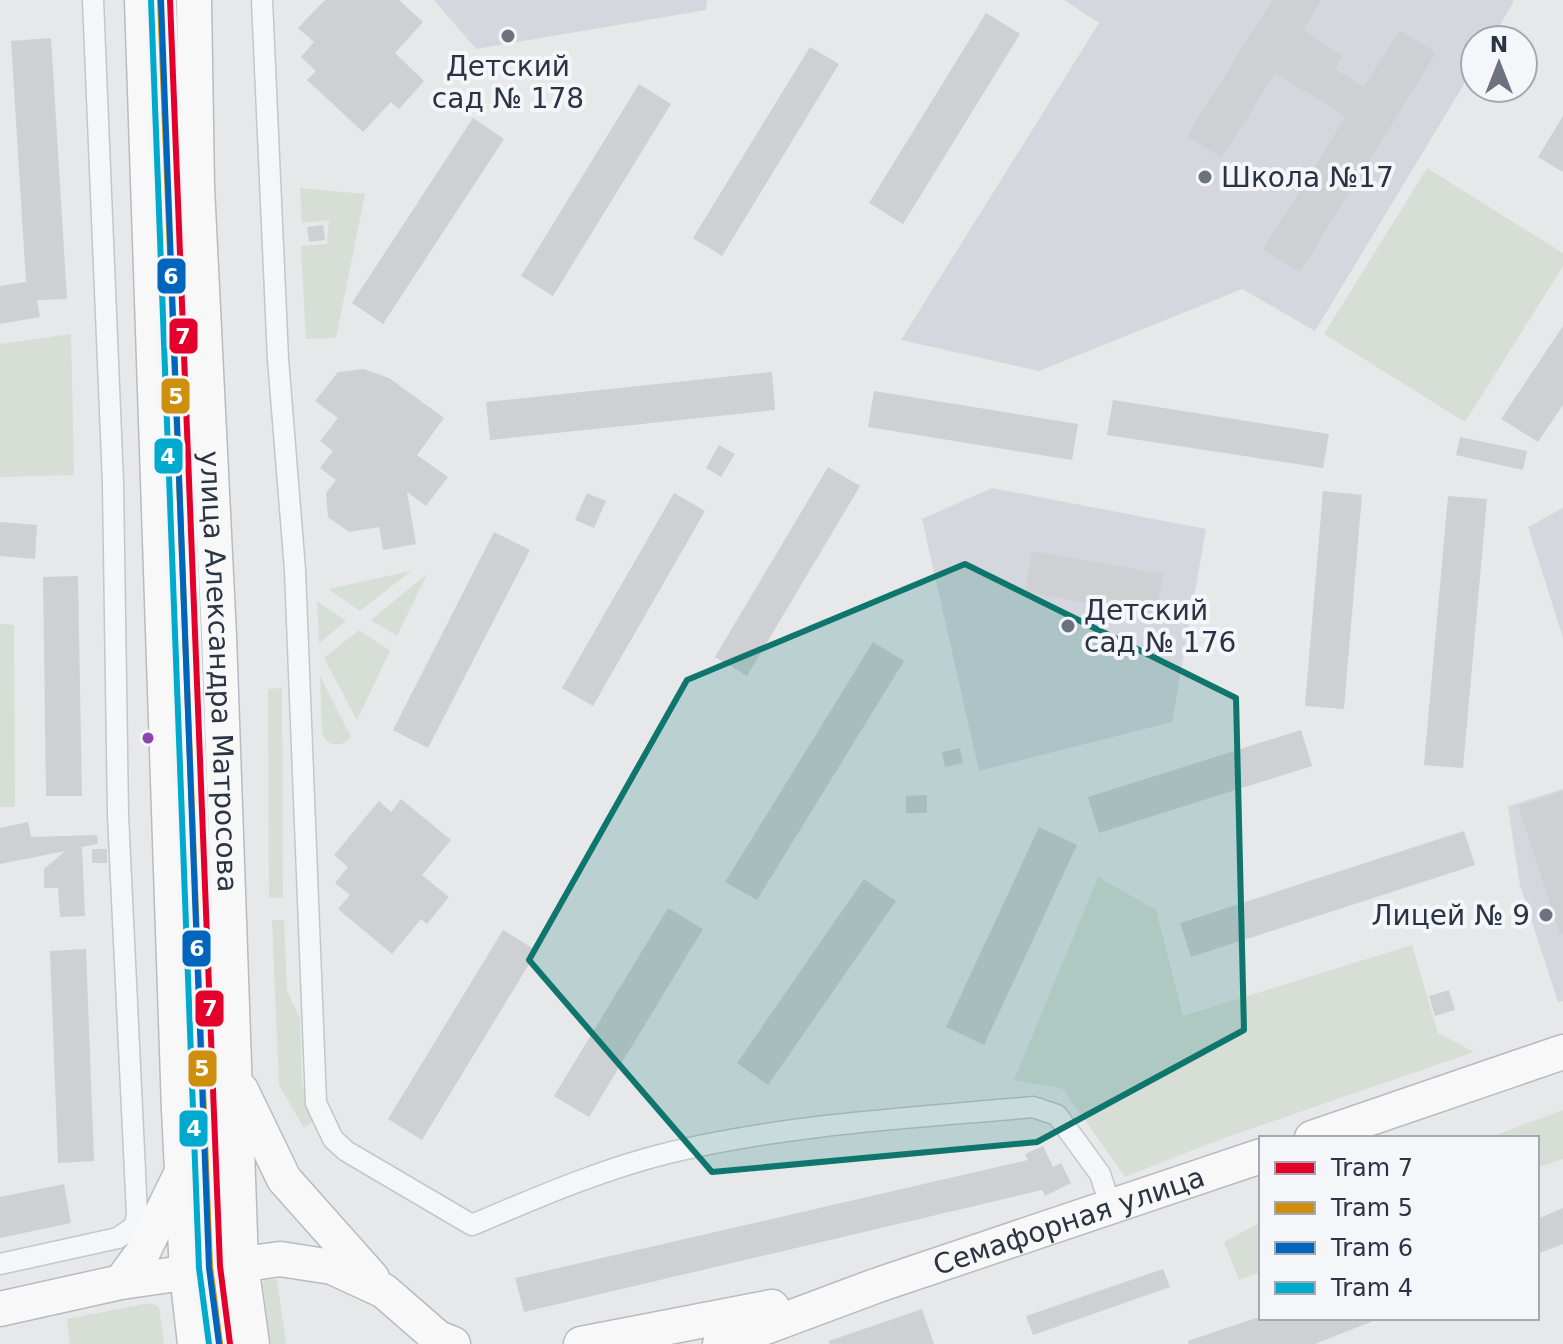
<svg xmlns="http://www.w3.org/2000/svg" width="1563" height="1344" viewBox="0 0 1563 1344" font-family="'DejaVu Sans',sans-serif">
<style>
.built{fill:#d4d7dd}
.green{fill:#d6ded6}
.building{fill:#ced0d3}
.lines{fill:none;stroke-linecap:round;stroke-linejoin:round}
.minor-casing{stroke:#c4c6c8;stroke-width:23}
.trunk-casing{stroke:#b8bbbf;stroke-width:37}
.minor{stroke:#f5f6f7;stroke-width:20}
.trunk{stroke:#f8f8f8;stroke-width:34}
.tram-1-casing{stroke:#f4f6f9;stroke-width:12}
.tram-2-casing{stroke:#f4f6f9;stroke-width:12}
.tram-3-casing{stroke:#f4f6f9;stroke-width:12}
.tram-4-casing{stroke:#f4f6f9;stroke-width:12}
.tram-1{stroke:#e4002b;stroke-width:6}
.tram-2{stroke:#ce8f0e;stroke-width:6}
.tram-3{stroke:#0065bd;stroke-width:6}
.tram-4{stroke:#00a9ce;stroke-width:6}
.marked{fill:#0f766e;fill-opacity:0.2;stroke:#0f766e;stroke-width:6;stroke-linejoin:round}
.poi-dot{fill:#6c737f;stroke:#f4f6f9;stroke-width:3}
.bus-dot{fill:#8e44ad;stroke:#f4f6f9;stroke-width:3}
.labels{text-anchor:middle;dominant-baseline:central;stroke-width:8;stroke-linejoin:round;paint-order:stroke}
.poi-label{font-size:28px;fill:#2b3445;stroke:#f4f6f9;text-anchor:start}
.street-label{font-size:28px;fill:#2b3445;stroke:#f4f6f9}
.line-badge{stroke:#f4f6f9;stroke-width:3}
.badge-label{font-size:22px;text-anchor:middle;font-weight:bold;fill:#fff}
</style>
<rect width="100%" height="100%" fill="#e6e8ea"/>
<path class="built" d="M434 0H707L706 10 476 49Z
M1064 0H1512L1514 1 1491 40H1475V66L1315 331 1242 289 1039 371 901 340 1099 23Z
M992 488 1206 529 1172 722 979 771 922 519Z
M1563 508V638L1528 527Z
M1563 789V1001L1558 1002 1520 885 1508 806Z"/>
<path class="green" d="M1427 168 1563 253V266L1465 422 1324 334Z
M300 188 365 194 336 338 306 339 301 246 327 244 329 220 302 223Z
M71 334 74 475 0 477V344Z
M411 571 360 611 328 589Z
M427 574 397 636 371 620Z
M317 601 346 621 319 643Z
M0 624 14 625 15 807H0Z
M359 630 390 651 357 720 324 658Z
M320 676 351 737C344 745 337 746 327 742L322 733Z
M282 688 283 898H269L268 689Z
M1098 877 1156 910 1183 1016 1412 945 1438 1033 1474 1052 1221 1139 1125 1177 1063 1089 1014 1080Z
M272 920H284L287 991 300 1018 302 1084 314 1120 304 1128 279 1085Z
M1563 1110V1159L1537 1168V1138H1488Z
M1261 1222V1272L1239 1280 1224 1242Z
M266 1279 277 1280 286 1344H270L263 1283Z
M149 1303 159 1307 164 1344H70L67 1319Z"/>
<path class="building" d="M325 0H399L423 22 395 53 424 81 399 109 391 102 363 132 307 80 316 71 301 57 314 42 298 28Z
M1272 0H1322L1303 30 1343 56 1335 69 1364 87 1400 30 1436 53 1300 272 1263 250 1346 116 1275 73 1222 158 1187 136Z
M986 13 1020 34 903 224 869 203Z
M51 38 67 299 37 300 40 317 0 324V286L26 282 11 41Z
M810 47 839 64 722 256 693 238Z
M639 84 671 104 553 296 521 276Z
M1563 116V172L1538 157Z
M473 118 504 139 383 324 352 303Z
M323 225 325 240 309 242 307 227Z
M1563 326V405L1538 442 1501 419Z
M364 369 389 378 444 418 417 455 448 477 426 506 407 492 416 544 383 550 379 527 349 532 328 517 326 493 336 480 320 468 333 451 320 441 338 418 315 401 338 372Z
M772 372 775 410 490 440 486 402Z
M874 391 1078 424 1072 460 868 427Z
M1113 400 1329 434 1323 468 1107 435Z
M1460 437 1527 451 1523 470 1456 455Z
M719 445 735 454 721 477 706 468Z
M828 467 860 486 747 676 715 657Z
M1323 491 1362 495 1344 709 1305 706Z
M587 493 606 501 594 528 575 520Z
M674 493 705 511 593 706 562 688Z
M1448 496 1487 499 1463 768 1424 765Z
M0 522 37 525 35 559 0 556Z
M494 532 530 550 428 748 393 730Z
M1032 551 1163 574 1156 615 1025 592Z
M78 576 82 796H46L43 577Z
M873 642 904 661 757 900 725 882Z
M1301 730 1312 766 1099 833 1088 797Z
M960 748 963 763 945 767 942 752Z
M1563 791V934H1560L1518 806Z
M927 795V813H906V796Z
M401 799 451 840 422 875 449 897 427 924 421 919 392 954 338 909 350 895 335 883 348 867 334 855 379 801 391 812Z
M28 822 31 837 97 835 98 844 82 847 85 916 60 917 58 888H44V869L65 851 0 864V828Z
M1039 827 1077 845 984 1045 946 1027Z
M1464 831 1475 865 1191 957 1180 923Z
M92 849H107V863H92Z
M864 879 896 901 768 1085 737 1063Z
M668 908 703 929 589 1117 554 1096Z
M503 930 537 951 422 1140 388 1119Z
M86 949 94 1161 58 1163 50 951Z
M1449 990 1455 1010 1435 1016 1429 996Z
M1043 1146 1053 1167 1061 1163 1071 1183 1045 1196 1042 1190 524 1312 515 1278 1028 1160 1025 1154Z
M64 1184 71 1223 0 1238V1197Z
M1563 1208V1244L1537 1254V1219Z
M1163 1269 1170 1287 1033 1335 1026 1316Z
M922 1309 934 1344H829V1341Z
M1256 1318H1378V1319L1315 1344H1188V1341Z"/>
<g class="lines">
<defs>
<path id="minor" d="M262 0 278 359 295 570 316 1103 333 1139 346 1151 472 1225C538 1197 602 1169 672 1152 790 1124 913 1118 1033 1107L1057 1115 1100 1174 1111 1207
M0 1264 118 1238 135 1226 137 1214 118 815 113 483 93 0"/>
<g id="trunk">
<path d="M142 0 179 1110 187 1273 195 1344"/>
<path id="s1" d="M194 0 197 187 219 636 241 1264 252 1344"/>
<path d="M241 1090 284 1179 372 1278"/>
<path d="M1312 1138 1563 1052"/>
<path d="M121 1282 143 1252 179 1178"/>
<path d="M0 1309 121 1282 280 1259 332 1267 384 1291 438 1338 453 1344"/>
<path d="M581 1344 772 1307"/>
<path id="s2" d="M720 1344 878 1285 1261 1156"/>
</g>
</defs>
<use href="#minor" class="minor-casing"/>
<use href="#trunk" class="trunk-casing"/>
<use href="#minor" class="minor"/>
<use href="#trunk" class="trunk"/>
<defs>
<path id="tram-1" d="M170 0 220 1266 230 1344"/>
<path id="tram-2" d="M160 0 210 1266 220 1344"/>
<path id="tram-3" d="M161 0 209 1268 219 1344"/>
<path id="tram-4" d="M151 0 199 1268 209 1344"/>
</defs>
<use href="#tram-1" class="tram-1-casing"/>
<use href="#tram-2" class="tram-2-casing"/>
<use href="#tram-3" class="tram-3-casing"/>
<use href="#tram-4" class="tram-4-casing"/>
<use href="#tram-1" class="tram-1"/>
<use href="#tram-2" class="tram-2"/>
<use href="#tram-3" class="tram-3"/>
<use href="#tram-4" class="tram-4"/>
</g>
<path class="marked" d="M965 564 1236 698 1244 1030 1037 1142 712 1172 529 960 687 680Z"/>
<g class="poi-dot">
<circle cx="508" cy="36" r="8"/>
<circle cx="1205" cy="177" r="8"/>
<circle cx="1068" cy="626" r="8"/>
<circle cx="1546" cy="915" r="8"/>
</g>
<circle class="bus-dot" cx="148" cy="738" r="7"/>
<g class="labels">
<g class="poi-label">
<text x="508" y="66" text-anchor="middle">Детский<tspan x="508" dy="32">сад № 178</tspan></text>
<text x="1221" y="177">Школа №17</text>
<text x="1084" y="610">Детский<tspan x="1084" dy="32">сад № 176</tspan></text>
<text x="1530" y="915" text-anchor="end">Лицей № 9</text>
</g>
<g class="street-label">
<text stroke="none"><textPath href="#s1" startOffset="672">улица Александра Матросова</textPath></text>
<text stroke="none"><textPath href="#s2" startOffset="370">Семафорная улица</textPath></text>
</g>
</g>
<g class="line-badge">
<rect x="156" y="257" width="31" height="38" rx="8" fill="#0065bd"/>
<rect x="168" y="317" width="31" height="38" rx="8" fill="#e4002b"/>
<rect x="160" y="377" width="31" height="38" rx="8" fill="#ce8f0e"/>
<rect x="153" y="437" width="31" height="38" rx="8" fill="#00a9ce"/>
<rect x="181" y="929" width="31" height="39" rx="8" fill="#0065bd"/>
<rect x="194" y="989" width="31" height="39" rx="8" fill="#e4002b"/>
<rect x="187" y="1049" width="31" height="39" rx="8" fill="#ce8f0e"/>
<rect x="178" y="1109" width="31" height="39" rx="8" fill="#00a9ce"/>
</g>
<g class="badge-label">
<text x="171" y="284">6</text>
<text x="183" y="344">7</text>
<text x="176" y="404">5</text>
<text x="168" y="464">4</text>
<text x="197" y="956">6</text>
<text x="210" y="1016">7</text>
<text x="202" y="1076">5</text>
<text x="194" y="1136">4</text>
</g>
<rect x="1259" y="1136" width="280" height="184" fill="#f4f6f9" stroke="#a4a8b1" stroke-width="2"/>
<rect x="1275" y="1162" width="40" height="12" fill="#e4002b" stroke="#a4a8b1" stroke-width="2"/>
<text x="1331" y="1176" font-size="24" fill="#2b3445">Tram 7</text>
<rect x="1275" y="1202" width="40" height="12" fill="#ce8f0e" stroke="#a4a8b1" stroke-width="2"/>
<text x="1331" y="1216" font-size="24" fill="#2b3445">Tram 5</text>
<rect x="1275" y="1242" width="40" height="12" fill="#0065bd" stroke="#a4a8b1" stroke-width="2"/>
<text x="1331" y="1256" font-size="24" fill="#2b3445">Tram 6</text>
<rect x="1275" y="1282" width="40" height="12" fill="#00a9ce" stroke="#a4a8b1" stroke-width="2"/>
<text x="1331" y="1296" font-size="24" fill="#2b3445">Tram 4</text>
<g transform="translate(1499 64)"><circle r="38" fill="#f4f6f9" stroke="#a4a8b1" stroke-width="2"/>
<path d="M0-6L14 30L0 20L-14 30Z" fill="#6c737f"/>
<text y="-12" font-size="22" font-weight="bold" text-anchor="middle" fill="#2b3445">N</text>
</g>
</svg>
